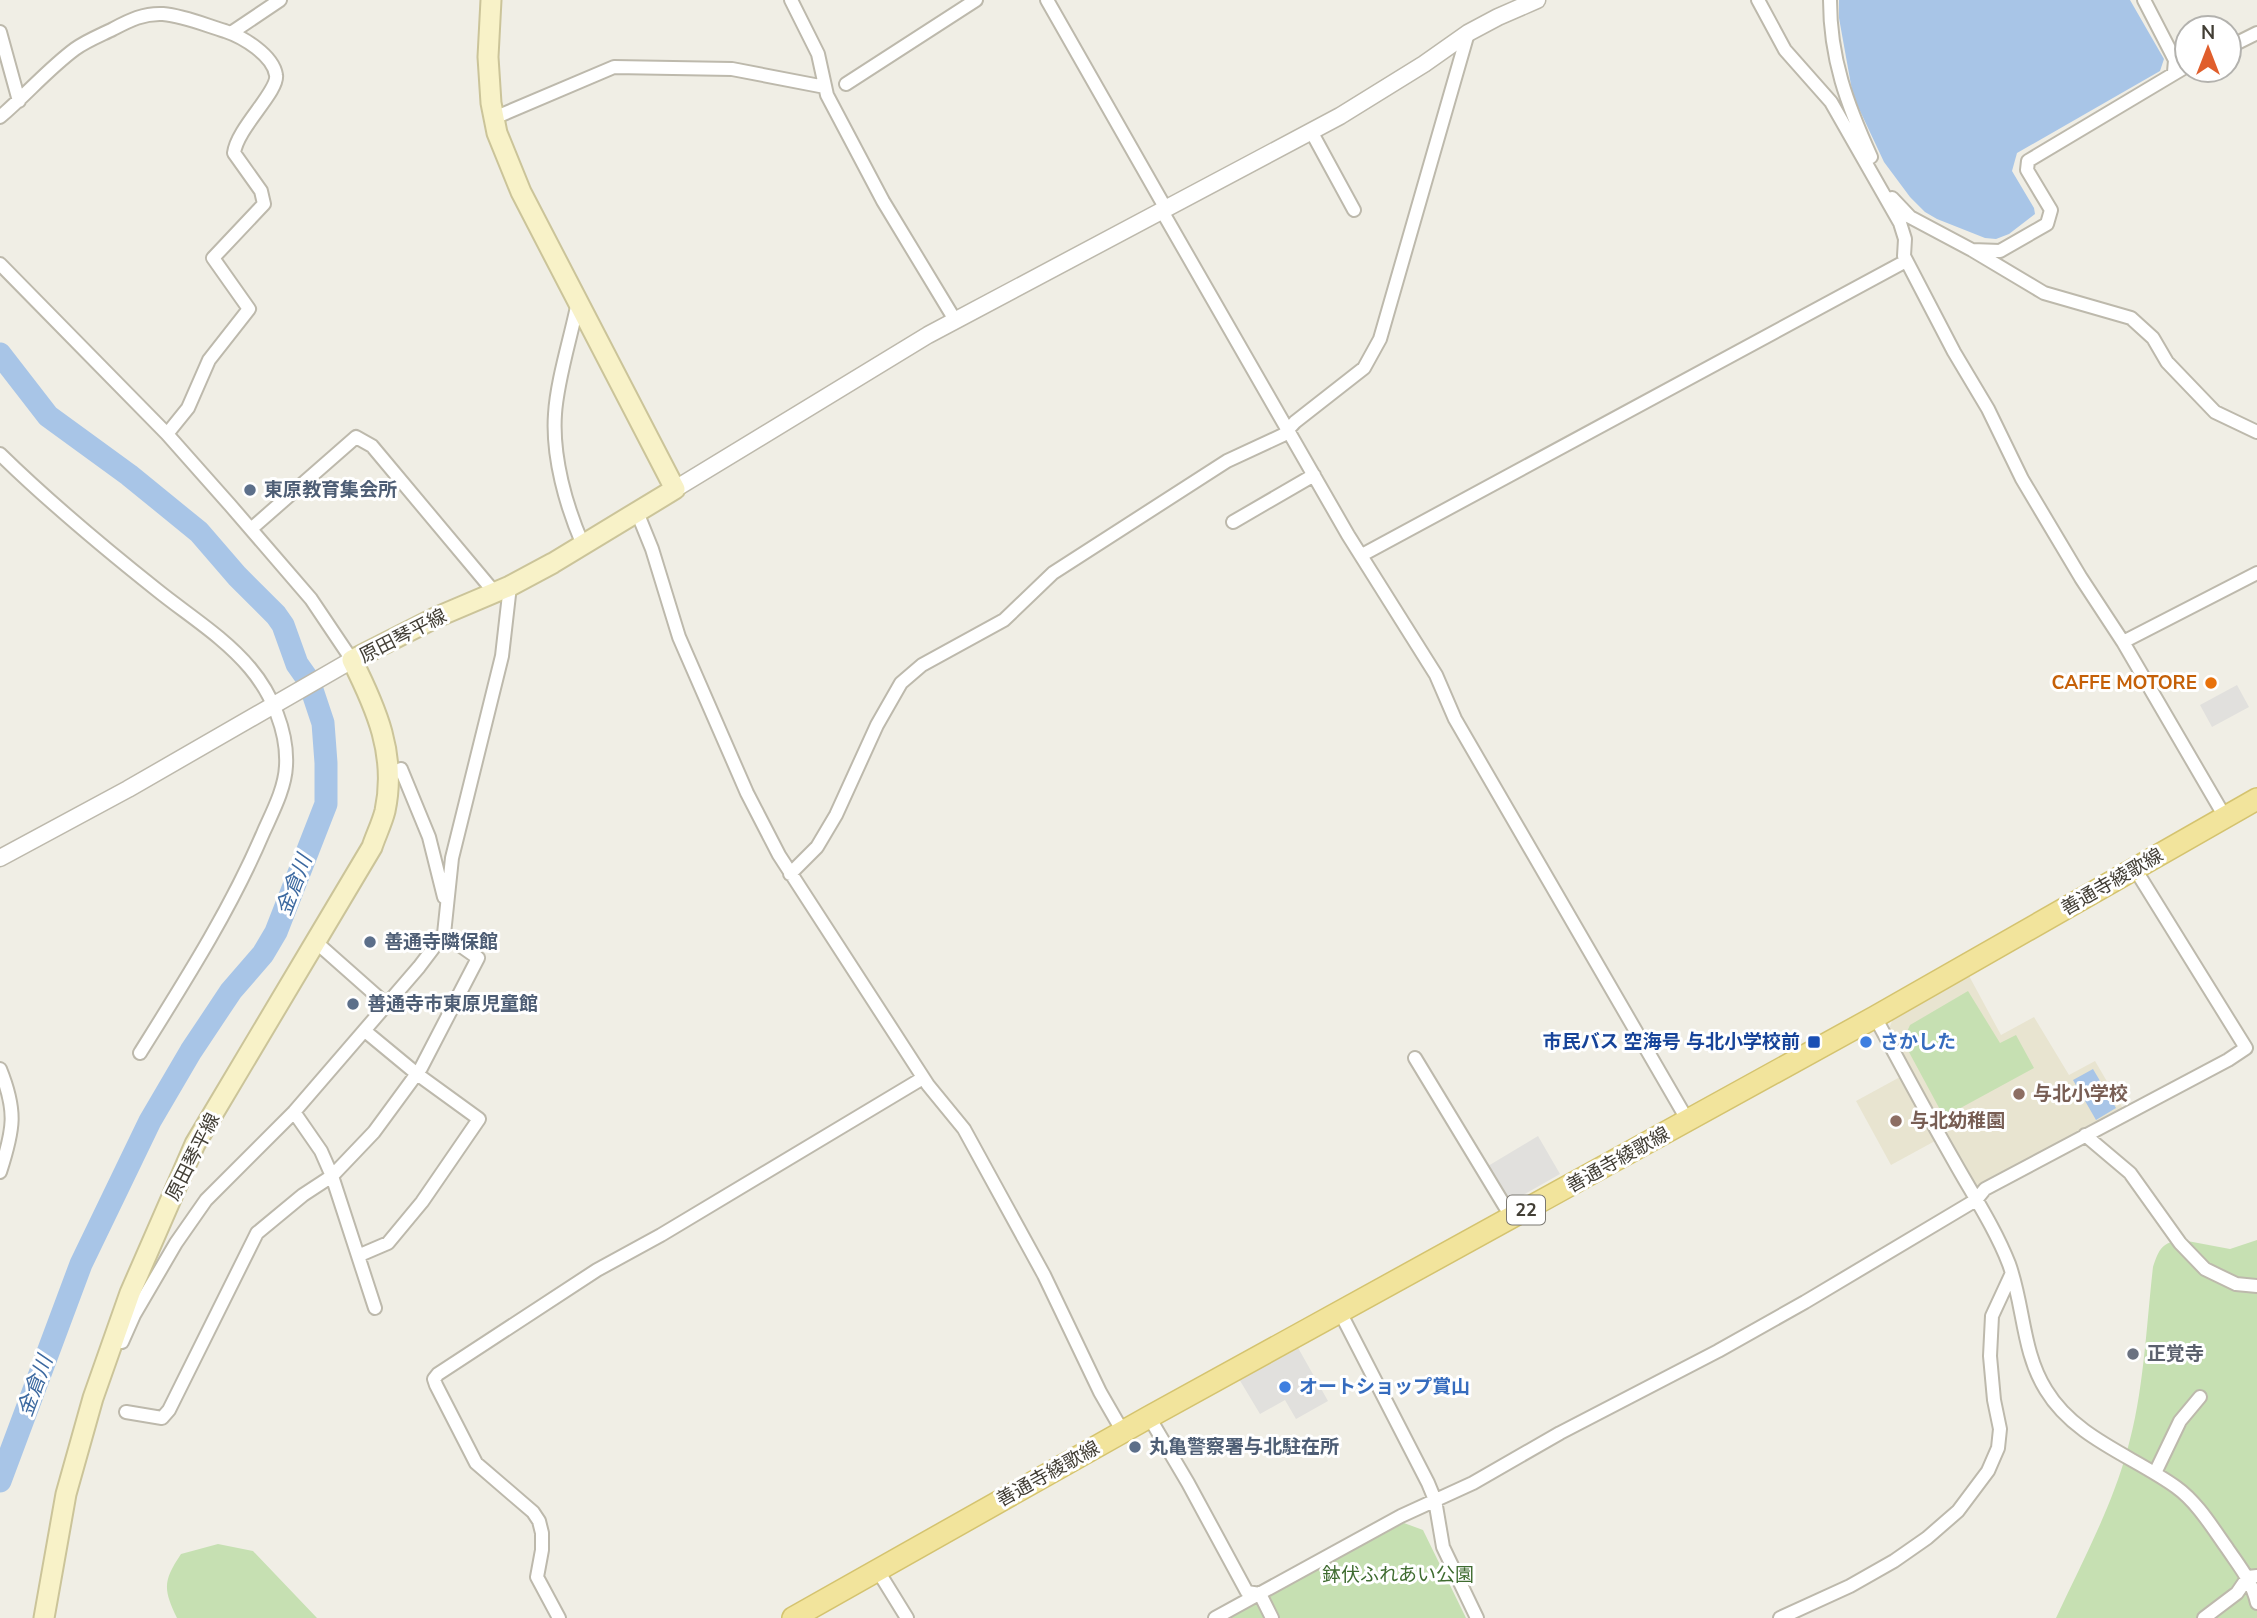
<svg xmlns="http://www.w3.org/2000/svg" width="2257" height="1618" viewBox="0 0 2257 1618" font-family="'Nunito Sans','Noto Sans JP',sans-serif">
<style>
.education{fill:#e8e4d0}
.green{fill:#c6e0b2}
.parking{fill:#e1e0dd}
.water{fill:#a8c5e7}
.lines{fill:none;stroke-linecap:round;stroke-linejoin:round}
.river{stroke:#a8c5e7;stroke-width:23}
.minor-casing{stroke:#bdb9ac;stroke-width:16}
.tertiary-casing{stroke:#bdb9ac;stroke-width:19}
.secondary-casing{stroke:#cbc499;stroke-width:23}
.primary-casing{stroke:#d4c36f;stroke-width:24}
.minor{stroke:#fff;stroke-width:12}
.tertiary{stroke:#fff;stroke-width:16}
.secondary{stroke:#f8f2c8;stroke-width:19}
.primary{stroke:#f2e49c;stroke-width:21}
.service-dot{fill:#5c6f8a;stroke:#fff;stroke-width:2.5}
.food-dot{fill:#e8710a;stroke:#fff;stroke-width:2.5}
.transit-dot{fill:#1a4fb4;stroke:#fff;stroke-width:2.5}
.shop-dot{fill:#3f7fe0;stroke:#fff;stroke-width:2.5}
.education-dot{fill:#8d6e63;stroke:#fff;stroke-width:2.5}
.worship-dot{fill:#6b7280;stroke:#fff;stroke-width:2.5}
.labels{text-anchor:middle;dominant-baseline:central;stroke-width:6;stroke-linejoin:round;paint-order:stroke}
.shield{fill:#fff;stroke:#7b7872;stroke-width:2}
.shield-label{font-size:18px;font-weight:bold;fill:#423e35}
.service-label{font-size:19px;font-weight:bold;fill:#4e5e75;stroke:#fff;text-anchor:start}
.street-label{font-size:19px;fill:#423e35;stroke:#fff}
.food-label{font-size:19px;font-weight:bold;fill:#c56008;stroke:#fff;text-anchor:end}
.transit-label{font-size:19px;font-weight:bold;fill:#164399;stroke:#fff;text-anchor:end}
.shop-label{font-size:19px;font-weight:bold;fill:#366cbe;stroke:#fff;text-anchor:start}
.education-label{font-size:19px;font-weight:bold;fill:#785e54;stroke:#fff;text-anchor:start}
.worship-label{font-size:19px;font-weight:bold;fill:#5b616d;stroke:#fff;text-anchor:start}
.park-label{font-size:19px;fill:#3f6c30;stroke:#fff}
.water-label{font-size:21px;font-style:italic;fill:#3c69a0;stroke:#fff}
</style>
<rect width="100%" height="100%" fill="#f0eee5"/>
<path class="education" d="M1968 974 2001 1035 2034 1017 2069 1075 2095 1061 2125 1112 1977 1188 1889 1029 1894 1016Z
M1900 1077 1935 1141 1891 1165 1856 1101Z"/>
<path class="green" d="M1968 991 2000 1043 2016 1035 2034 1068 1944 1117 1903 1041 1910 1025Z
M2182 1240 2230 1249 2257 1240V1618H2056C2081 1564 2111 1509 2127 1451 2144 1392 2146 1328 2153 1267 2159 1249 2162 1242 2182 1240Z
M1404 1523 1423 1530 1466 1618H1228Z
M218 1544 253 1551 317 1618H177C163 1589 163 1581 181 1554Z"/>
<path class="parking" d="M2237 685 2249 707 2212 727 2200 705Z
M1538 1136 1560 1174 1509 1203 1488 1166Z
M1297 1346 1328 1401 1296 1419 1285 1400 1260 1414 1239 1379Z"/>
<path class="water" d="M1839 0H2130L2164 59 2160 71 2017 153 2012 171 2034 208 2035 214 2009 234 1996 239 1985 238 1937 219 1925 212 1910 197 1884 162 1853 96 1839 18Z
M2093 1069 2116 1108 2096 1120 2073 1080Z"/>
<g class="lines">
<path class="river" d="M0 354 48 416 129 475 199 532 237 576 276 615 283 625 297 664 309 681 323 723 326 763V804L276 932 263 954 231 991 191 1051 150 1121 81 1264 0 1481"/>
<defs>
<path id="minor" d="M791 0 818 54 827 95 883 201 955 320
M1047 0 1166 209
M1758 0 1785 50 1831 102 1900 223 1905 239 1904 256 1954 352 1988 409 2022 479 2081 578 2123 642 2225 817
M1830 0C1830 59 1847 104 1871 157
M2144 0 2175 60 2174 72
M0 32 19 101
M231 33 280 0
M2229 47 2257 33
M846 84 976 0
M0 117C26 95 48 69 75 49 86 41 101 35 113 29 130 20 144 13 163 14 185 16 205 25 225 31 243 37 273 55 276 75 279 91 237 128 234 153L261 191 264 204 213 258 249 309 209 360 188 408 167 434
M494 118 614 67 732 69 825 87
M1311 131 1354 210
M1892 198 1910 217 1972 250 2044 293 2131 318 2153 338 2167 362 2215 412 2257 432
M1162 211 1348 535 1436 675 1455 719 1688 1121
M1972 250 2000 251 2047 224 2051 210 2027 170 2028 161 2187 66
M0 264 167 434 230 505 311 599 352 660
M578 302C571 337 557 380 555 414 552 457 566 506 583 545
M0 454C49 502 103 547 157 590 188 615 224 637 250 668 272 694 288 732 286 766 285 788 273 811 264 831 231 909 185 981 140 1053
M637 512 652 549 679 637 747 793 779 855 928 1085 964 1129 1044 1275 1100 1392 1123 1432
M1233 522 1314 475
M251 529 356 437 372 446 495 593
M1362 555 1906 261
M2123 642 2257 573
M388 776 401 769 429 837 444 897
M790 874 817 847 836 815 877 725 901 683 922 665 1004 620 1053 573 1227 461 1283 435 1295 422 1364 368 1380 339 1468 33
M317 943 387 1005
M1875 1017C1901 1065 1927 1114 1954 1161 1973 1195 1995 1228 2009 1264 2024 1305 2022 1352 2046 1390 2075 1438 2133 1456 2176 1487 2197 1502 2212 1527 2227 1548 2239 1566 2252 1581 2257 1603
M1415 1058 1512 1218
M0 1069C17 1111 14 1129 0 1172
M294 1112 321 1151 332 1176 375 1308
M2085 1135 2130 1173 2180 1243 2205 1269 2236 1284 2257 1286
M360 1255 388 1243 422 1202 479 1119 417 1074 365 1031
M1340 1312 1428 1483 1435 1500 1443 1547 1477 1618
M122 1342 134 1315 176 1243 206 1200 294 1112 419 967 444 934 452 858 502 656 510 586
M126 1412 162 1418 169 1410 257 1233 303 1195 332 1176 374 1132 421 1068 478 958 444 934
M1149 1417 1188 1483 1247 1592 1260 1594
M2155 1473 2180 1421 2200 1397
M878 1571 907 1618
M1260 1594 1272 1618
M559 1618 537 1577 542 1550V1533L539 1521 533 1512 476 1463 436 1385 434 1379 438 1374 597 1270 661 1235 923 1078
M1215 1618 1401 1516 1473 1483 1560 1433 1718 1351 1805 1302 1976 1200 1985 1189 2228 1060 2246 1048 2135 869
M1780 1618 1850 1586 1894 1561 1927 1538 1958 1511 1988 1471 1998 1448 2000 1429 1994 1400 1990 1356 1992 1316 2011 1275
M2204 1618 2237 1593 2248 1577 2257 1576"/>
<path id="tertiary" d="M675 489 928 335 1340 116 1424 64 1468 33 1498 17 1537 0
M0 858 128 789 352 660"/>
<path id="secondary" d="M44 1618 66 1494 93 1398 130 1293 195 1144 372 847C376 835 382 823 385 811 397 755 376 708 352 660L437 617 510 586 553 563 675 489 521 192 497 133 491 103 488 57 491 0"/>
<path id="primary" d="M793 1618 1149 1417 1875 1017 2257 799"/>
</defs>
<use href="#minor" class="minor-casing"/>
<use href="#tertiary" class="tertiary-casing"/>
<use href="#secondary" class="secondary-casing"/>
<use href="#primary" class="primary-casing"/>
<use href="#minor" class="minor"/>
<use href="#tertiary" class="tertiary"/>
<use href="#secondary" class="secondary"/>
<use href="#primary" class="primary"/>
</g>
<g class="service-dot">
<circle cx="250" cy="490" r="7"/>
<circle cx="370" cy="942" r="7"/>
<circle cx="353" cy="1004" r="7"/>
<circle cx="1135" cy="1447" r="7"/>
</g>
<circle class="food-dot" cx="2211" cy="683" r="7"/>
<rect class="transit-dot" x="1807" y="1035" width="14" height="14" rx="3.5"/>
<g class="shop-dot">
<circle cx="1866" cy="1042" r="7"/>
<circle cx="1285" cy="1387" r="7"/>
</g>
<g class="education-dot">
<circle cx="2019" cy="1094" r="7"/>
<circle cx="1896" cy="1121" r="7"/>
</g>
<circle class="worship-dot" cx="2133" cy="1354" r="7"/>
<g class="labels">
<rect class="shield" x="1507" y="1195.5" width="38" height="29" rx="5"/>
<g class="shield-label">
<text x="1526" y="1210">22</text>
</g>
<g class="service-label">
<text x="264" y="490">東原教育集会所</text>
<text x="384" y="942">善通寺隣保館</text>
<text x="367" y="1004">善通寺市東原児童館</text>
<text x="1149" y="1447">丸亀警察署与北駐在所</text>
</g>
<g class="street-label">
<text transform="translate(403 636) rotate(-27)">原田琴平線</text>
<text transform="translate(2112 882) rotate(-30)">善通寺綾歌線</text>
<text transform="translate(193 1157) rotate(-63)">原田琴平線</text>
<text transform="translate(1618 1160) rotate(-29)">善通寺綾歌線</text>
<text transform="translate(1048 1474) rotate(-29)">善通寺綾歌線</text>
</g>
<g class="food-label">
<text x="2197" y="683">CAFFE MOTORE</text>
</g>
<g class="transit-label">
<text x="1800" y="1042">市民バス 空海号 与北小学校前</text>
</g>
<g class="shop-label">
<text x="1880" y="1042">さかした</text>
<text x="1299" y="1387">オートショップ賞山</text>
</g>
<g class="education-label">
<text x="2033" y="1094">与北小学校</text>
<text x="1910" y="1121">与北幼稚園</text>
</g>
<g class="worship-label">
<text x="2147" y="1354">正覚寺</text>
</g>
<g class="park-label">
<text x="1398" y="1575">鉢伏ふれあい公園</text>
</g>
<g class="water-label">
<text transform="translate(294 885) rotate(-69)">金倉川</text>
<text transform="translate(35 1386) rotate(-70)">金倉川</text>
</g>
</g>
<g transform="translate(2208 49)"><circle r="33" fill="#ffffff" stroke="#b3b2ae" stroke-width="2"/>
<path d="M0-5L12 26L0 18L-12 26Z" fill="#e05e2c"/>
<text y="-10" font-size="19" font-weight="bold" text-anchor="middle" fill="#423e35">N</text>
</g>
</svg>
